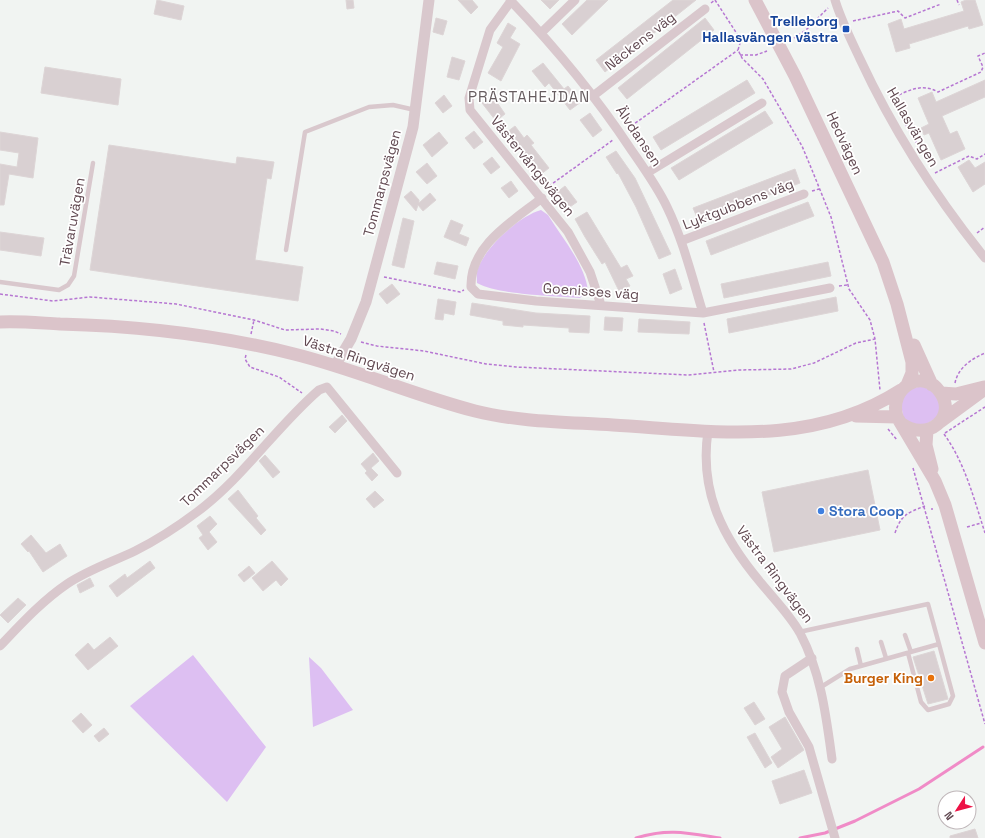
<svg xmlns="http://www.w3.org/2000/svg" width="985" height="838" viewBox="0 0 985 838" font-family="'Space Grotesk',sans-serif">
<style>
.green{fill:#ddbff2}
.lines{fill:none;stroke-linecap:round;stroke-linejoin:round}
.stream{stroke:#f08bc7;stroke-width:3}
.building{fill:#d9d0d2;stroke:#ddd5d6}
.path{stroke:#b676d2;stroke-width:1.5;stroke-dasharray:3 2;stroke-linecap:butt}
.service{stroke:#d9c8cd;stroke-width:4.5}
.minor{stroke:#d9c8cd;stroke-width:9}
.tertiary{stroke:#d9c8cd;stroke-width:11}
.secondary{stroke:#dbc4ca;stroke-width:13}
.transit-dot{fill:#1a4fb4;stroke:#fff;stroke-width:1.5}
.shop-dot{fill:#3f7fe0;stroke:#fff;stroke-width:1.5}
.food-dot{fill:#e8710a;stroke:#fff;stroke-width:1.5}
.labels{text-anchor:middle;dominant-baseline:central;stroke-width:3.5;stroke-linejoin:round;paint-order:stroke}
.transit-label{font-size:14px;font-weight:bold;fill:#164399;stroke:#fff;text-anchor:end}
.street-label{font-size:14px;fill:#604850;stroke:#fff}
.shop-label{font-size:14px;font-weight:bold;fill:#366cbe;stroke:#fff;text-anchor:start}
.food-label{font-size:14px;font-weight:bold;fill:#c56008;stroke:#fff;text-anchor:end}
.neighbourhood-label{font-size:15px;letter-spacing:1px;fill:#675d60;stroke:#fff}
</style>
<rect width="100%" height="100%" fill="#f1f4f2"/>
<path class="green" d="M541 210 548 215C562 238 585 264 588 291L580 298C554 296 499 295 477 283 477 279 476 275 477 271 484 248 519 216 541 210Z
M923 386C939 395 942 400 938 417L921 427 904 420 900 400 909 389Z
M193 655 266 747 227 802 130 706Z
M309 657 321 668 353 710 313 727Z"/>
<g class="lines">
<path class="stream" d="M636 838C668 828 688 833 720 838
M800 838 825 833 855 821 919 789 983 747"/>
</g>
<path class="building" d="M157 0 184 6 181 20 154 14Z
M346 0H353L354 8 347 9Z
M458 0H472L478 7 471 14Z
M541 0H559L550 9Z
M587 0H608L572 35 562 24Z
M673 0H696L605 72 596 60Z
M966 0H975L983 25 969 29 968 26 909 44 910 48 896 52 888 24 901 19 904 29 964 11 961 2Z
M436 18 447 21 443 35 433 32Z
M705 18 714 30 627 99 618 88Z
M508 23 516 28 510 38 520 44 501 81 488 73 503 47 497 43Z
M452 57 465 61 459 80 447 77Z
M543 63 564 89 568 86 581 102 570 110 549 83 545 87 532 71Z
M45 67 121 79 118 105 41 93Z
M747 80 755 93 661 150 653 137Z
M985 80V97L942 116 950 134 957 131 965 149 941 160 929 133 924 135 921 128 929 124 918 98 932 92 936 102Z
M444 95 452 106 443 113 435 103Z
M492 95 505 114 496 121 482 103Z
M765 111 773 123 679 180 671 168Z
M590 113 602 130 593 137 580 120Z
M515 126 524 138 527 135 534 143 531 145 549 168 540 175 507 132Z
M474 131 483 142 474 149 465 138Z
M0 132 38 138 33 178 9 174 4 205H0V164L17 167 19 153 0 150Z
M439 132 448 143 432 157 423 145Z
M109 145 236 164 237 157 274 162 271 179 267 178 255 260 303 267 298 301 90 270Z
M616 151 635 178 671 254 659 259 636 207 618 173 617 174 606 157Z
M492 157 500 167 491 174 483 164Z
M969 160 975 168 985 162V184L973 192 958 167Z
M427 163 437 176 427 184 416 172Z
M795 169 800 183 699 222 693 208Z
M511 181 518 191 509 198 501 188Z
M565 186 577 202 567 209 556 193Z
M411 191 419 200V203L430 193 436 200 423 211 418 205 416 211 404 197Z
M808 202 814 216 711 255 706 241Z
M587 212 621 268 627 265 633 276 626 279 630 286 619 291 605 262 602 264 585 237 575 219Z
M403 218 414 221 404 268 392 265Z
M451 220 463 225 459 234 469 238 466 246 444 237Z
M0 232 44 238 41 256 0 250Z
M437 262 458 266 455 279 434 274Z
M828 262 831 276 724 298 721 284Z
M675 269 682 289 670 294 663 274Z
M392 284 400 294 387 304 379 294Z
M836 297 838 311 729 333 727 319Z
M438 299 456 302 454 315 444 313 443 320 435 319Z
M472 303 536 313 590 316 589 333 569 332V328L523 325V327L503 325V321L470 315Z
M605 317 623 318 622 331 604 330Z
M639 319 690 322 689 334 638 332Z
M342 415 347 421 335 433 329 427Z
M373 453 379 461 371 468 378 475 372 481 365 473 367 471 361 464Z
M265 455 280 472 273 478 259 461Z
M868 470 880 530 774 552 762 492Z
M238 490 258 516 256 518 266 530 261 535 228 499Z
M375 491 384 500 374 508 366 499Z
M210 516 217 524 209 532 217 542 208 550 199 538 203 535 197 526Z
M31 535 46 553 60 544 67 556 43 572 29 551 28 552 21 544Z
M150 561 155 568 117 597 109 586 125 574 127 578Z
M272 561 288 579 281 586 276 580 263 591 252 578Z
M249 566 255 573 244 582 238 575Z
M90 578 94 586 80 593 77 585Z
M18 598 26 605 8 623 0 615Z
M110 637 118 646 88 670 75 655 88 643 94 650Z
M934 651 948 699 928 704 913 657Z
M754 702 765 719 755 725 744 708Z
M81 713 92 725 83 733 72 721Z
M785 717 804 750 778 768 771 757 782 749 769 727Z
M104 728 109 734 99 742 94 736Z
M755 733 772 763 765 768 747 737Z
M804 770 812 793 780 804 772 781Z
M975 829 978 838H950V836Z"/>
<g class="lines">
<path class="path" d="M957 0 959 5
M711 3 715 0 741 40 738 50 742 58 763 79 802 146 812 170 831 217 849 289 870 320 875 339 880 390
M853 21 898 11 905 18 941 4
M794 38 806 30 828 8
M740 55H756L767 51
M890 99C906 92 921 82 938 92L981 72 983 67 978 56 985 53
M900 115 922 152
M627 129 738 50
M935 173 969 156 977 159 985 154
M545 189 613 140
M812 191 819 189
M977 233 985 227
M384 277 460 292 464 290
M839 286 847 285
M0 294 53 301 90 297 176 304 254 320 285 330 320 329 334 331 341 334
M704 323 714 372
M251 334 254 320
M361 342 377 346 424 351 486 364 516 367 688 375 739 370 791 369 814 363 856 343 875 339
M246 355 245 359 250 367 279 377 302 393
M955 383C958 368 971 359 985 353
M888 429 897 440
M945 433 985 407
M944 434C965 463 974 499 985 533
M913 468 985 724
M931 509H933
M967 527 981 523
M895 533C901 515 907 513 925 506"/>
<path class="service" d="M286 250 305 132 369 107 393 105 415 110
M0 282 59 290 68 285 74 276 93 163
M799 632 928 604 939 644 850 669 821 687
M905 635 911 652
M881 642 886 658
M857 649 861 666
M908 653 921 702 928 710 949 704 953 696 939 644"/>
<path class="minor" d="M510 0C554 46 595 95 630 148 643 167 657 186 667 207 683 240 692 277 703 313
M835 0C841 20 851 40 860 59 893 130 936 197 985 258
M511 1 490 30 469 98 470 110 568 232 590 272 601 305
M541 33 575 0
M593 96 705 9
M647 173 762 103
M542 198C513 221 470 245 471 287L478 294 536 301 703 313 830 288
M681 241 804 194
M708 431C699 492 723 538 761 583 774 599 790 615 800 633 821 673 826 715 832 759
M0 646C21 624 42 601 67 584 88 570 112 562 135 551 157 540 177 527 197 512 243 478 276 427 319 390L327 387 397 473
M812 658 785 676 782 692 789 712 809 747 835 838"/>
<path class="tertiary" d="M335 366 351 339 366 302 413 127 429 0"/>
<path class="secondary" d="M755 0 795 76 883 262 897 304 912 362V373L907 385
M0 322C20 321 40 323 60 324 139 326 218 335 294 354 355 369 413 395 475 411 519 422 567 422 613 425 713 431 811 448 901 390
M914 345 932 385
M941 393 956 394 984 387
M856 416 897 417
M940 422 985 389
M902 424C927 442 958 418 940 392 923 367 888 388 897 417L935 481 945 505 985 643
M927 430 926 445 932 469"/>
</g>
<rect class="transit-dot" x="842" y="25" width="8" height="8" rx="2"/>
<circle class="shop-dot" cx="821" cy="511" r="4"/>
<circle class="food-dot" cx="931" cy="678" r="4"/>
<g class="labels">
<g class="transit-label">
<text x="838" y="21">Trelleborg<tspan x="838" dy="16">Hallasvängen västra</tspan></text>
</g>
<g class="street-label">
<text transform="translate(640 41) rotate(-38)">Näckens väg</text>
<text transform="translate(913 127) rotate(60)">Hallasvängen</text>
<text transform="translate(639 136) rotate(56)">Älvdansen</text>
<text transform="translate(845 143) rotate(65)">Hedvägen</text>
<text transform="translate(533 166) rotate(51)">Västervångsvägen</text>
<text transform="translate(382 183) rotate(-75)">Tommarpsvägen</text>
<text transform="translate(738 204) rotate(-21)">Lyktgubbens väg</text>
<text transform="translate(72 222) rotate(-80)">Trävaruvägen</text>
<text transform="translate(591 291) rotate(4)">Goenisses väg</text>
<text transform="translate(359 358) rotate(18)">Västra Ringvägen</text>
<text transform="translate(222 466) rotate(-44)">Tommarpsvägen</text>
<text transform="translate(775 574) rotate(53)">Västra Ringvägen</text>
</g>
<g class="shop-label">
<text x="829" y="511">Stora Coop</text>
</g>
<g class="food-label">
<text x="923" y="678">Burger King</text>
</g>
<g class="neighbourhood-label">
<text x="529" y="96">PRÄSTAHEJDAN</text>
</g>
</g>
<g transform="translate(957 810) rotate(234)"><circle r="19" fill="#ffffff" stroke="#bfb6b9"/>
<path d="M0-3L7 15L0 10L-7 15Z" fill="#ed1246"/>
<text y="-6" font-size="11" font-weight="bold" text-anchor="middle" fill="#604850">N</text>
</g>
</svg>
